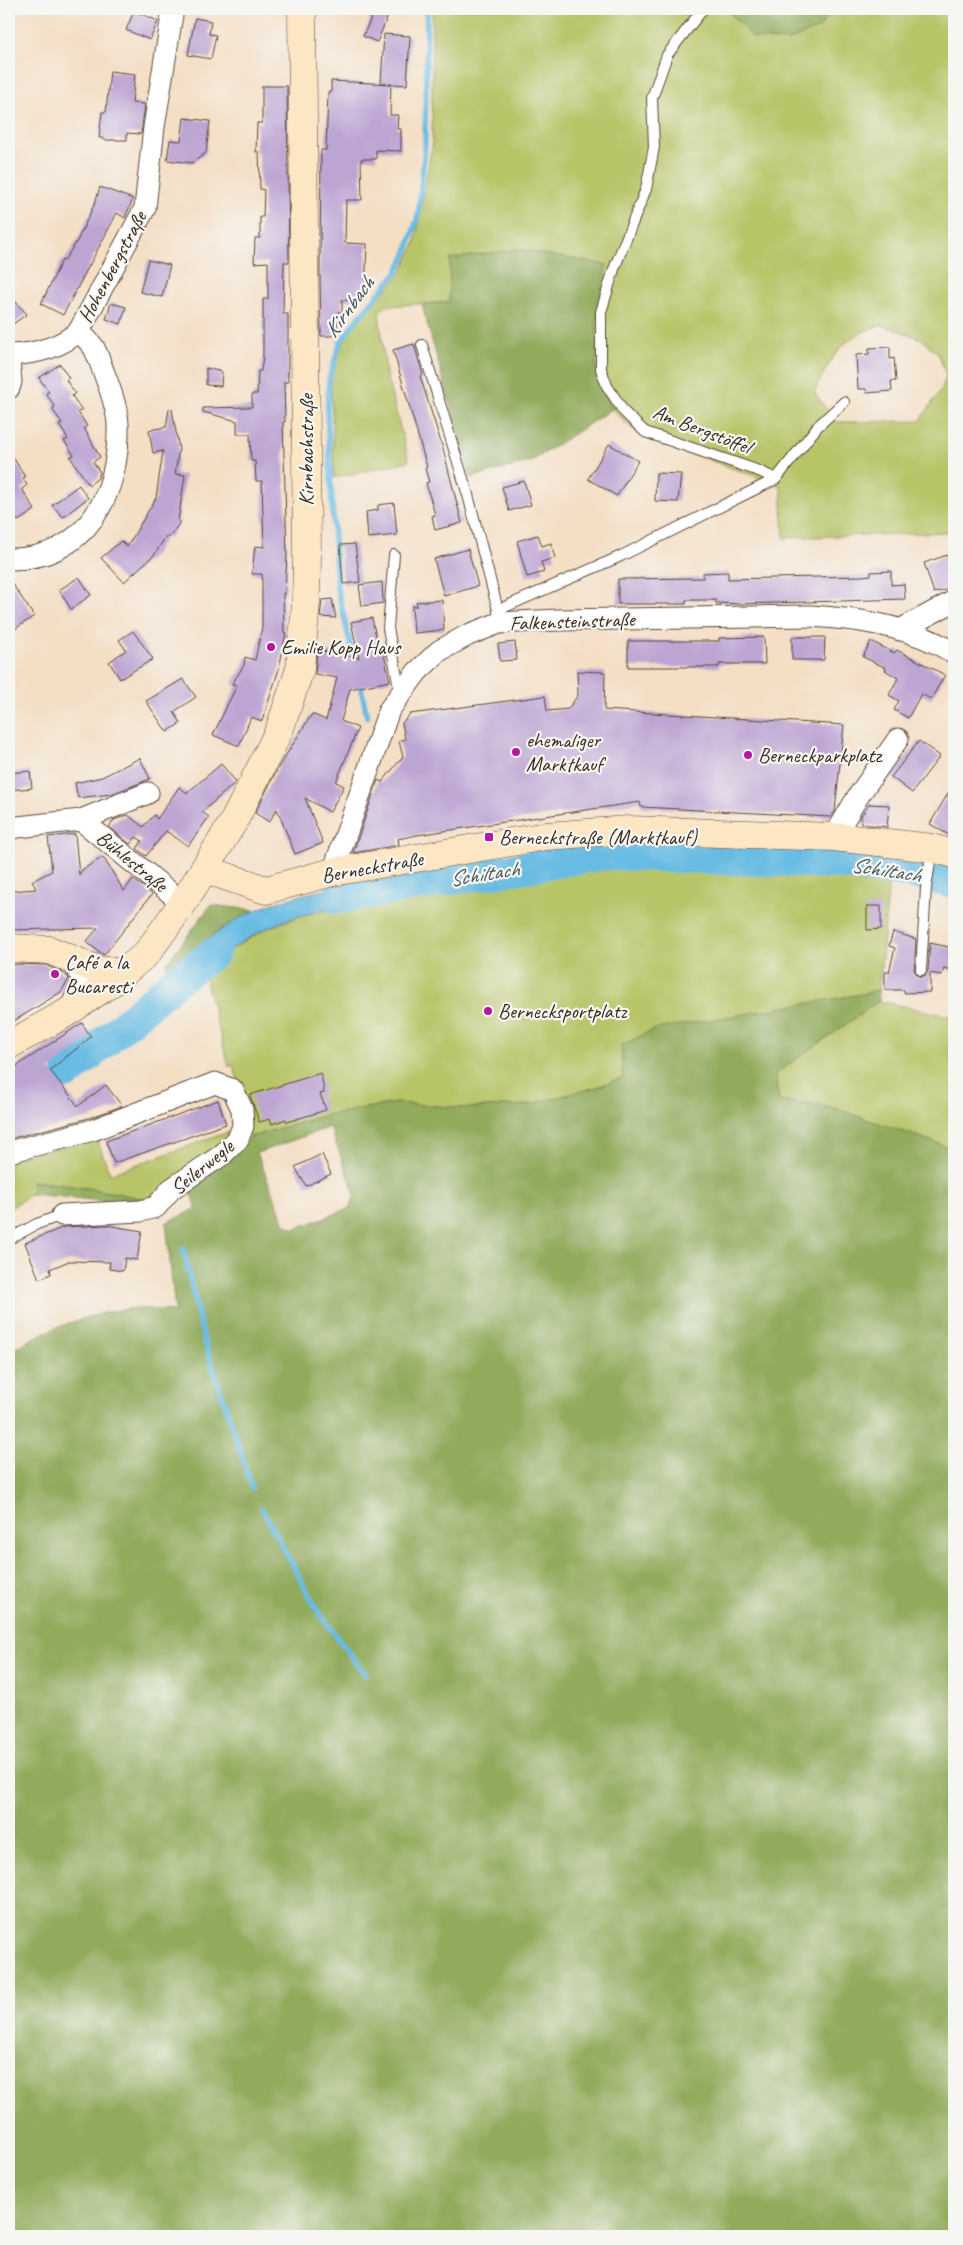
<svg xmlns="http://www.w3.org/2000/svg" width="963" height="2245" viewBox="0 0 963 2245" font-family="Caveat,sans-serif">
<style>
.green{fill:#b7c467;stroke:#797742;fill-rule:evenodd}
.forest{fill:#91aa5c;stroke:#666a3d;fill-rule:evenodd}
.water{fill:#67bbe3;stroke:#517280}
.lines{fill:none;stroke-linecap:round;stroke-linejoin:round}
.stream{stroke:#67bbe3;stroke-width:5.5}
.river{stroke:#67bbe3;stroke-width:32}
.building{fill:#bda5d3}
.lane-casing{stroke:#574537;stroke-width:12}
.street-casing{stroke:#574537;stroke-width:23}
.secondary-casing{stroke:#574537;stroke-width:29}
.lane{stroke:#fff;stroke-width:10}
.street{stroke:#fff;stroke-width:21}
.secondary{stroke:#fce6c4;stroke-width:28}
.poi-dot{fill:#b5179e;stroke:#f6f6f2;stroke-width:2}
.labels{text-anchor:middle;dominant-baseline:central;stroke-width:4.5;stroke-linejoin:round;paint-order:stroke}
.street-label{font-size:21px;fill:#3b2a1e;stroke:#f6f6f2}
.poi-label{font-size:21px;fill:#3b2a1e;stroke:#f6f6f2;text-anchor:start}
.water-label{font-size:22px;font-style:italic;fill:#485659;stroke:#f6f6f2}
</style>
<rect width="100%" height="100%" fill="#f6f6f2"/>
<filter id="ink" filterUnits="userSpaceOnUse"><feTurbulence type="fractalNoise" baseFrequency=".02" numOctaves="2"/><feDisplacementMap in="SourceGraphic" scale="10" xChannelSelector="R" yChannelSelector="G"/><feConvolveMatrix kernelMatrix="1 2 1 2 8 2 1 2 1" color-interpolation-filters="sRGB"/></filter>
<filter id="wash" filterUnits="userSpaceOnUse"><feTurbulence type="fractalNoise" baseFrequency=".0096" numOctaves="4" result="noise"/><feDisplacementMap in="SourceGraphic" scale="20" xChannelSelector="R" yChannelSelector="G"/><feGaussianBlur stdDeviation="1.12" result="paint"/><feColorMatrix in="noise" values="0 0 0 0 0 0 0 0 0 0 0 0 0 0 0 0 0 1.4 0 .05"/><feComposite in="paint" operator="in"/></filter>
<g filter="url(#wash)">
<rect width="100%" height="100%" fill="#f4dec4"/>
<path class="green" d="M444 9H672L689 17 695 9H726L819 28 833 9H954V532L784 538 781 486 644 436 629 426 612 409 596 369 597 312 449 302 386 306 379 312 386 374 409 461 334 478 331 380 336 359 349 331 401 273 415 243 432 146V11H443ZM881 325 922 339 939 355 946 376 942 388 920 421 836 422 814 392C835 354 837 340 881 325Z
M595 864 889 880 879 989 597 1087 528 1105 464 1108 396 1103 327 1115 250 1137 243 1095 233 1065 229 1067 203 971 230 950 266 929 303 915 383 899Z
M879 1001 953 1017 954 1007V1149L834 1108 779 1101 775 1074Z
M228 1132 226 1140 150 1200 94 1189 32 1181 31 1194 9 1209V1159L97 1139 110 1174Z"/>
<path class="forest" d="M726 9H833L819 28 788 41 753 38Z
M517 249 607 265 597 312 596 369 612 409 532 461 471 478 422 305 449 302 450 259Z
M211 905 254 910 216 932 171 971 166 964Z
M879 989V1001L775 1074 779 1101 834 1108 954 1149V2236H11L9 2233V1354C32 1333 97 1311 128 1309 143 1307 160 1311 175 1311L166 1223 197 1208 187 1186 232 1159 250 1137 327 1115 396 1103 464 1108 528 1105 597 1087 623 1078 621 1045 656 1029 868 993ZM330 1127 355 1195 350 1208 294 1229 285 1224 257 1153Z
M32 1181 94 1189 150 1200 135 1204 31 1194Z"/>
<path class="water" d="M379 880 383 899C344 907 301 911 265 929 235 944 210 965 184 987L171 971C192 954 212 934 235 921 279 895 330 889 379 880Z
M163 979 177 995 74 1081 62 1065Z"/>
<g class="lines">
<path class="stream" d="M355 663 337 588 327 412 329 380 340 343 351 327 397 272 406 254 418 216 425 148 427 9
M360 681 367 717
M183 1248 204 1340 252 1488
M262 1509 319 1613 365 1674"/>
<path class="river" d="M337 898 605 854 838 863 913 873 954 883
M68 1073 178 979 214 953"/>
</g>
<g id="blocks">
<path class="building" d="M375 9H391L377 42 363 36Z
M134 11 158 21 150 40 126 30Z
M195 18 211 21 209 34 216 35 211 59 188 55Z
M384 34 410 36 407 85 381 83Z
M110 71 135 74 132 103 145 104 141 134 127 133V140H103V138H99L102 112H106Z
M331 81 391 84 390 115H398L397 129H401V151L376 150V159H361L362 200H346L345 243 367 244 365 296H359V301L342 300V312H338L337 329H334L333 336H321L320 273 321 150H326L328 92H331Z
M262 86H287L289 262H284L283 314H288V382H284L285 422H283L287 555 285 593H283L284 633H286L279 669 262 721 251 717 239 746 213 735 237 685 232 684 244 665 245 657 255 660 262 628V574H252L255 546 264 547 262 481H256L255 461H251L250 434H237V421L203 412V408L252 407V394H257L258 371H261L263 356V299H268V262L254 263 255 238H260V217H263L264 190 260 189 259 152H256L257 123H262Z
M184 118 210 121 206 153 192 163 167 160 170 140 181 141Z
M100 187 133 199 125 218 117 213 63 315 41 304 62 260 64 261 77 241 95 203Z
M148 260 170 265 162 297 140 292Z
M9 295 27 314 9 327Z
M111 303 126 307 121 324 106 319Z
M414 344 423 375 420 376 443 449 462 523 435 530 432 516 435 515 426 483 429 482 425 468 427 467 393 350Z
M890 347V359L894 358 896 381H891L892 391 867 393 866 389H858L856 355 869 354V348Z
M60 364 69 378 66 380 75 393 72 396 82 410 78 412 87 426 84 428 100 457 93 462 100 472 98 478 89 485 70 457 74 455 64 441 68 439 59 425 62 423 52 409 55 407 46 393 49 392 39 378Z
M206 368 222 372 221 386 206 385Z
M169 409H172L179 449 175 474 185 475 178 521 180 522 169 538 166 536 155 554 124 582 101 558 121 541 127 547 156 498 163 451 153 453 149 430 166 427Z
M609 444 638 461 617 496 588 479Z
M9 450 25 477 23 478 27 485 22 489 35 510 18 521 9 507Z
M656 473 681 474 678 502 655 501Z
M524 481 531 505 509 511 502 487Z
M79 485 88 498 63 517 52 505Z
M394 503 397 535 368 538 366 512 378 510V505Z
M538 535 542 546 551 543 555 558 541 562 544 572 527 577 517 541Z
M355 544 360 582 343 584 340 545Z
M468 549 478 586 444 596 434 559Z
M947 555 954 578V588L934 593 924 563Z
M891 571V585L904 584 905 599 741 604 716 603V600H686V604H618V579L703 578V573L728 572V579L862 576 871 575V572Z
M79 577 91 595 71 609 59 590Z
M9 579 34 616 9 633Z
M382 582 383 603 362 606 359 585Z
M332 599 336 618 320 617 322 600Z
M442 600 444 630 414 633 412 606H417L416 602Z
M372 618 378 646 382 645 390 681 350 689 341 721 358 728 336 782 344 786 330 812 305 798 323 843 295 854 277 809 269 822 255 813 279 766 312 714 326 720 337 678 315 674 317 650 359 658 351 622Z
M133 631 153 659 120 679 109 662 126 650 119 640Z
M764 637 765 664H719V667H628V641H719V638Z
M792 637H825L824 660H792Z
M871 641 894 653 897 650 945 675 931 699 921 694 908 718 894 710 899 701 889 695 898 678 885 670 886 668 863 657Z
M515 642 517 660 500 661 498 644Z
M577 671 605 672 604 710 844 725 835 811 831 817 641 807 640 802 417 835 398 839 399 845 353 853 378 780 382 782 403 757 399 741 405 739 402 723 410 714 545 696 547 711 568 709 578 695Z
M183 679 196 697 174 712 181 723 167 732 146 701Z
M919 741 940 756 912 793 891 777Z
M140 758 150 779 111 794 78 798 75 783 102 777Z
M221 764 236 782 202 812 209 817 188 846 166 831 146 856 137 849 142 841 136 837 130 844 109 827 114 820 128 815 143 827 154 815 157 819 179 787 187 793Z
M30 771 32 788 9 790V773Z
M954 783V838L930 824Z
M869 804 889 805 887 827 861 824V816Z
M75 834 79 875 82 870 103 857 124 891 133 879 152 894 104 955 86 942 98 928 9 930V906H11L10 891 36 889 32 881 52 871 48 837Z
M867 906H881V929L867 930Z
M893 932 916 939 914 970 920 977 924 976 928 971 930 943 954 948 951 970 944 968 942 975 930 973V992L904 993V990H885V972H889L895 948 889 946Z
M17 964 46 965 65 974 69 979 61 992 9 1024V965Z
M82 1023 91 1037 50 1070 78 1106 106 1085 122 1106 89 1118 9 1139V1071Z
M321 1073 324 1093 320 1094 326 1110 287 1122 286 1119 272 1124 270 1119 259 1122 250 1095Z
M218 1100 226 1124 114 1163 106 1141Z
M322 1154 331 1174 306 1186 295 1167Z
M106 1225 142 1231 137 1260 125 1258 123 1271 109 1269 110 1262 69 1261 50 1269 51 1274 39 1279 25 1243 64 1227Z"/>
</g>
</g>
<g filter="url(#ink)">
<use href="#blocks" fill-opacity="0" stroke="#574537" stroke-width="1"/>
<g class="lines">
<defs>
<path id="lane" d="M422 345 468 495 498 610
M776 479 818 426 844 402
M394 555 388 628 400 693
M499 623 498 610 621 556 776 479 759 471 645 432 624 412 607 386 601 369V312L614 269 646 189 654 147 652 98 667 55 703 9
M921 970 926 888 932 849
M9 1239 37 1224 62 1215"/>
<path id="street" d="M9 355C34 354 60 348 79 331L145 208 154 127 173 9
M9 361 11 382 9 388
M9 559C86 560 120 494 118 424 117 407 110 389 104 373 101 365 98 356 94 348 90 342 84 337 79 331
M900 630 954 601
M81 820 183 903
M9 828 81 820 148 793
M834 837 857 798 898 739
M333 872 389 710 417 672 439 651 468 635 499 623 558 620 810 616C860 619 911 626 954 653
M68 1012 80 989 82 977 70 957
M9 1152 93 1130 215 1083 233 1090 242 1109 243 1126 238 1139 222 1155 171 1189 156 1207 141 1211 62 1215"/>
<path id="secondary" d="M204 869 266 890 333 872 547 836 628 830 834 837 932 848 954 854
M9 948 49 950 98 970 124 973
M9 1045 68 1012 114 981 147 953 183 903 234 821 279 731 300 669 306 603 307 558 302 9"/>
</defs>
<use href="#lane" class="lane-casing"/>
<use href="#street" class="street-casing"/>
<use href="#secondary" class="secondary-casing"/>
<use href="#lane" class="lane"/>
<use href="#street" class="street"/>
<use href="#secondary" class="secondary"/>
</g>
</g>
<g class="poi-dot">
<circle cx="271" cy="647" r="5"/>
<circle cx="516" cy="752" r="5"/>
<circle cx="748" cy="755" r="5"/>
<rect x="484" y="832" width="10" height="10" rx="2.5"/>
<circle cx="55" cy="974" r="5"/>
<circle cx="488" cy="1011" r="5"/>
</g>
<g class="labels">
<g class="street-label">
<text transform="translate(112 267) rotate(-62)">Hohenbergstraße</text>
<text transform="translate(702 429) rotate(21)">Am Bergstöffel</text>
<text transform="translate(306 450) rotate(-90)">Kirnbachstraße</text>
<text transform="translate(572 621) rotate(-2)">Falkensteinstraße</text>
<text transform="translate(132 861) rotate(39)">Bühlestraße</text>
<text transform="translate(372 867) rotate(-10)">Berneckstraße</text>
<text transform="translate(202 1167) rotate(-39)">Seilerwegle</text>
</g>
<g class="poi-label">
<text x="281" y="647">Emilie Kopp Haus</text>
<text x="526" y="740">ehemaliger<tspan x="526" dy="24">Marktkauf</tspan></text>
<text x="758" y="755">Berneckparkplatz</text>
<text x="499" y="837">Berneckstraße (Marktkauf)</text>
<text x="65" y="962">Café a la<tspan x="65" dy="24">Bucaresti</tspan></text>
<text x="498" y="1011">Bernecksportplatz</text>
</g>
<g class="water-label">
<text transform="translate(349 307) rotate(-54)">Kirnbach</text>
<text transform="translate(886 870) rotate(9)">Schiltach</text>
<text transform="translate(484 874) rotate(-9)">Schiltach</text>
</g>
</g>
<rect width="963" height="2245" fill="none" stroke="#f6f6f2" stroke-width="30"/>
</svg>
